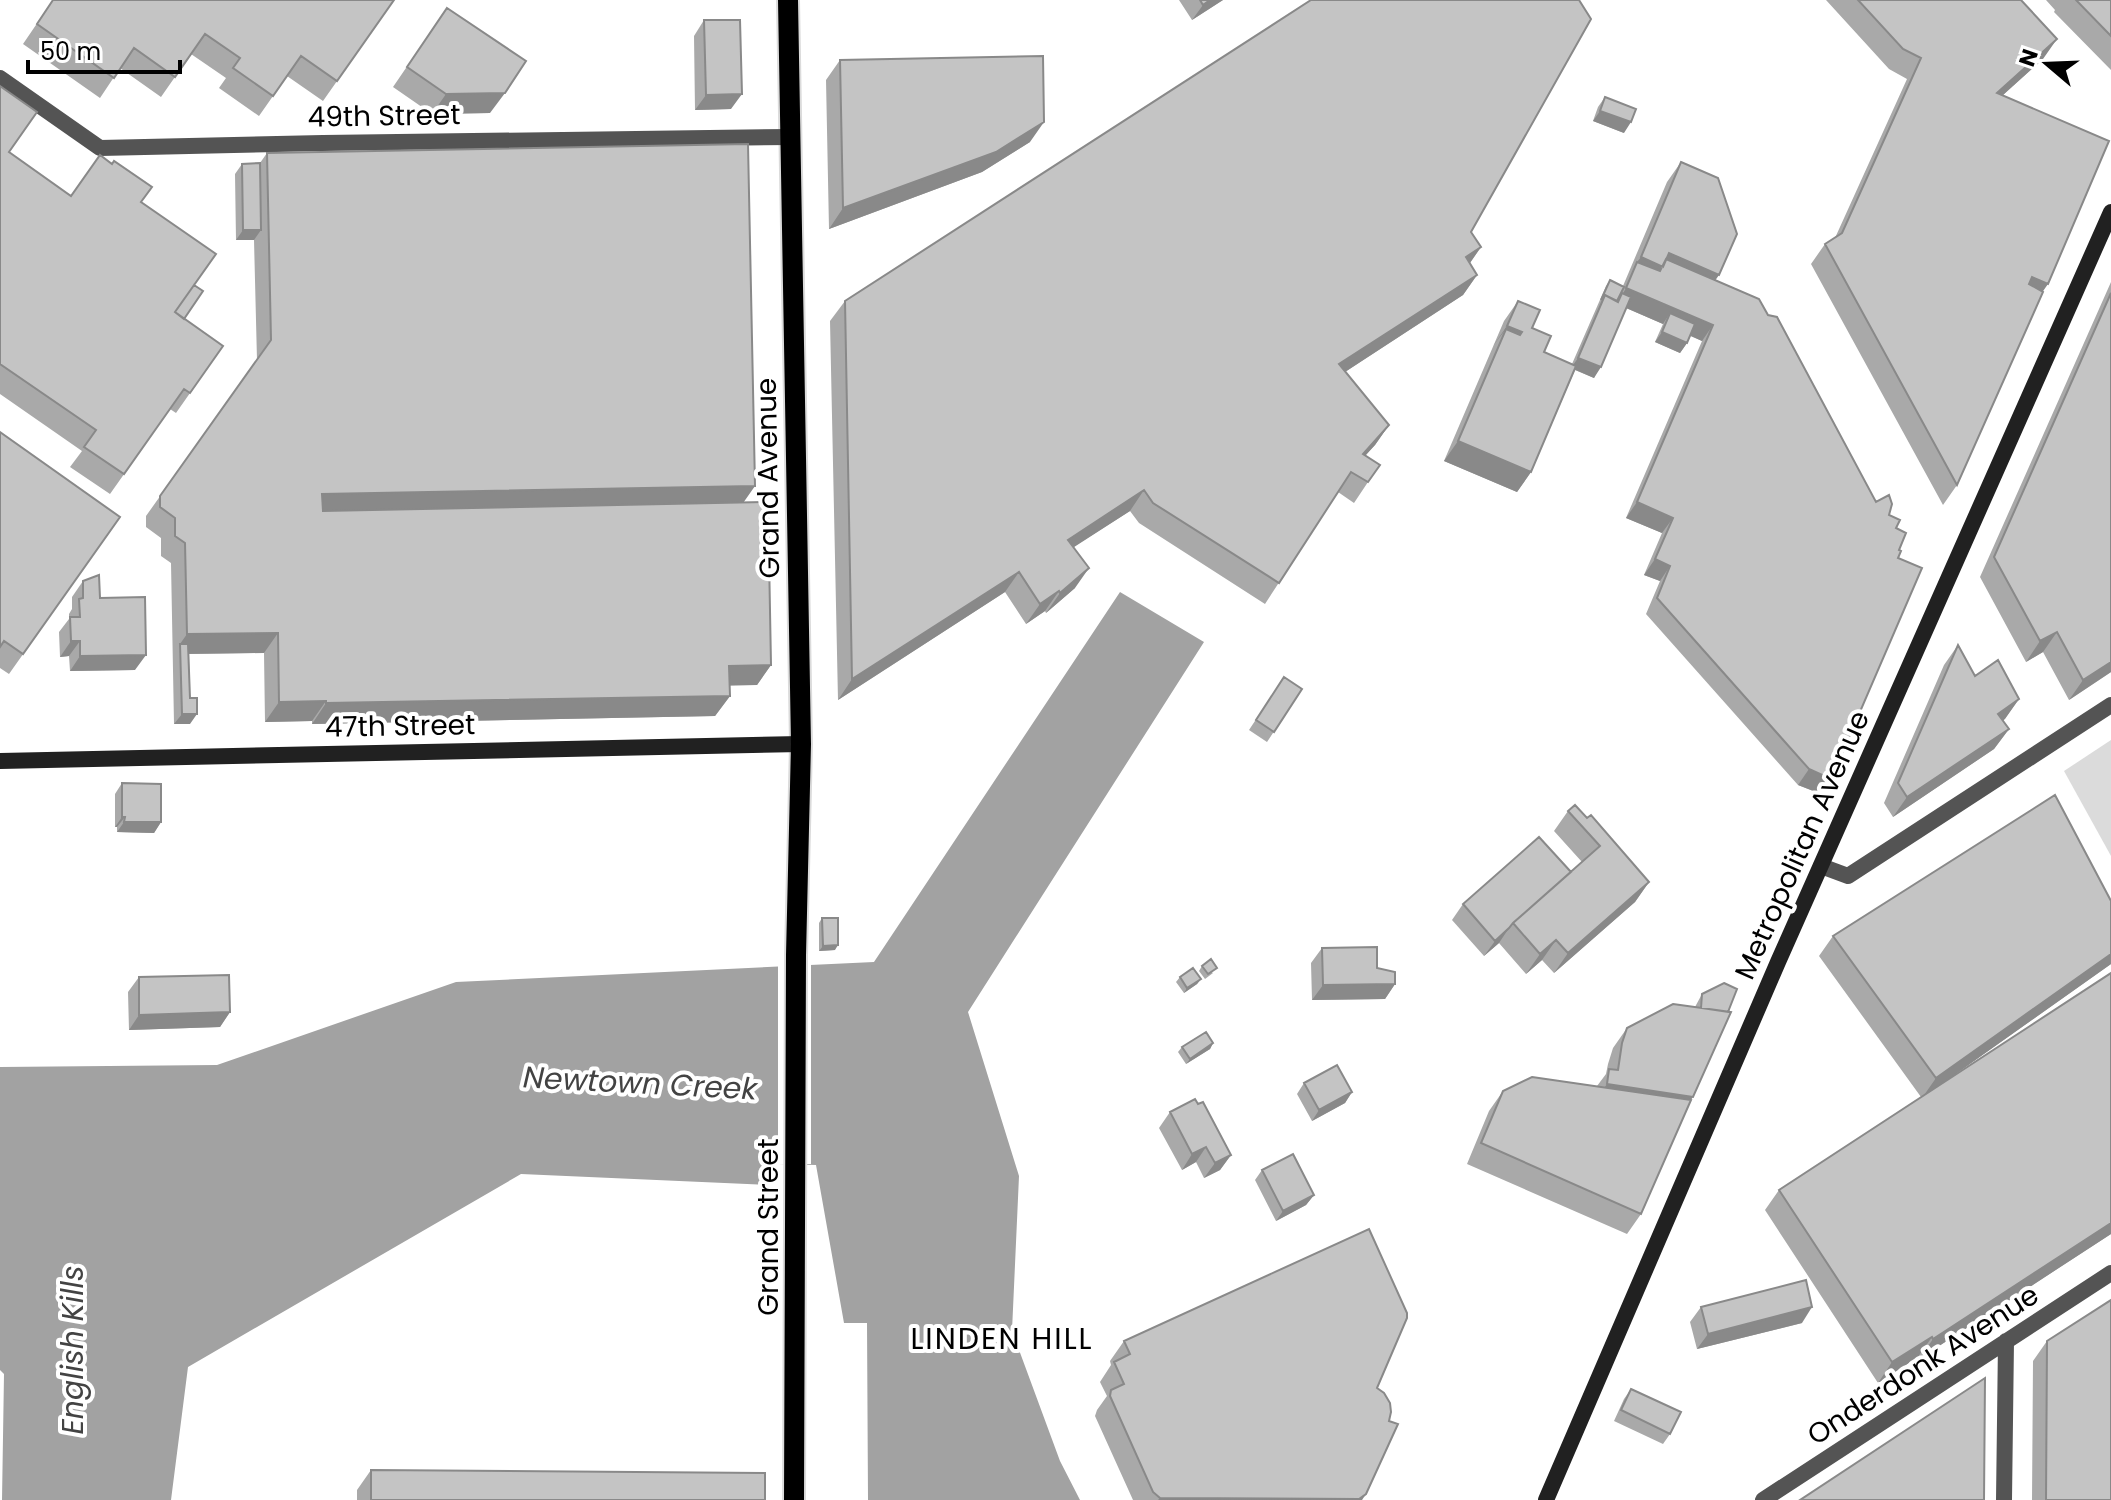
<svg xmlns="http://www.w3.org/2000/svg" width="2111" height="1500" viewBox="0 0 2111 1500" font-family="Poppins,sans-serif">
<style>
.green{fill:#dbdbdb}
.water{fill:#a2a2a2}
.pier{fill:#fff}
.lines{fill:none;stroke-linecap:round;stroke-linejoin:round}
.primary-casing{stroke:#dbdbdb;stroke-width:24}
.minor{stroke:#545454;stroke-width:16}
.secondary{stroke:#212121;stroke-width:16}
.primary{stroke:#000;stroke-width:20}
.wall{fill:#a9a9a9}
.shaded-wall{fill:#898989}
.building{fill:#c4c4c4;stroke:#898989;stroke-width:2}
.labels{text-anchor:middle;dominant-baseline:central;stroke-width:8;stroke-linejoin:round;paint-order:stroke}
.street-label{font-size:28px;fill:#000;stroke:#fff}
.water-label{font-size:30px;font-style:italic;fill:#434343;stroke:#fff}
.neighbourhood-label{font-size:30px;letter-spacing:2px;fill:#000;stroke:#fff}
</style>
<rect width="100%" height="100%" fill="#fff"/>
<path class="green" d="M2111 740V856L2064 771Z"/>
<path class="water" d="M1120 592 1204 642 968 1012 1019 1176 1012 1331 1060 1461 1080 1500H868L867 1323H844L816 1165 778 1164 767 1185 521 1174 188 1367 171 1500H2L4 1374 0 1370V1067L217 1065 456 982 874 962Z"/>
<path class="pier" d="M811 961V1164H778V962Z"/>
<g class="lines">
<defs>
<path id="primary" d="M788 0 801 744 796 955 794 1500"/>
</defs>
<use href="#primary" class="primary-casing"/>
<path class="minor" d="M0 78 100 148 323 143 791 137
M1821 866 1848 876 2111 705
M1763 1500 2111 1273
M2004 1500 2006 1341"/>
<path class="secondary" d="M0 761 801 744
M1546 1500 1778 962 2111 212"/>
<use href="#primary" class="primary"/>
</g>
<path class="wall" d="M53 0H394L323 101 287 76 259 116 219 88 226 78 191 54 161 97 120 68 100 98 23 44Z
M1179 0H1223L1192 20Z
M1826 0H2021L2043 59 2003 95 2042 292 1957 485 1943 505 1811 264 1825 244 1835 238 1907 79 1889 69Z
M2046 0H2111V70L2054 12 2055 10Z
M447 8 490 113 432 114 393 87Z
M704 20 731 109 695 110 694 36Z
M840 60 1030 142 982 172 829 229 826 80Z
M0 86 9 152 71 196 141 202 194 285 184 319 223 346 176 413 170 409 110 494 70 467 82 451 0 394Z
M1605 97 1624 133 1593 121 1598 107Z
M267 153 743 503 771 665 757 685H729L730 696 715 716 312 724V721L265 722 264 653 189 654 190 724H174L171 563 161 556V538L146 527V516L257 360 254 240H236L235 174 242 164 260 163Z
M1681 162 1715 280 1876 502 1889 515 1896 528 1899 550 1898 558 1831 779 1821 794 1798 785 1646 614 1660 581 1644 575 1662 533 1626 518 1702 341 1690 335 1687 343 1680 353 1655 342 1663 324 1626 308 1594 378 1575 370 1531 472 1517 492 1444 461 1504 321 1518 301 1544 352 1572 364 1606 286 1610 280 1623 286 1667 182Z
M1471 232 1481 247 1470 263 1477 275 1463 295 1345 372 1389 425 1375 445 1365 455 1368 482 1354 503 1338 492 1265 604 1139 523 1130 511 1073 547 1075 588 1046 613 1045 611 1026 624 1005 592 838 700 830 321 845 301Z
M2111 282V672L2069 700 2043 652 2026 662 1980 577Z
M0 432 120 517 9 674 0 668Z
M83 581 100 598 135 670 70 671 69 656 60 657 59 632 69 619V614L72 609V597Z
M1958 645 1975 676 2019 699 2003 721 2009 729 1994 749 1893 817 1884 803 1944 665Z
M1284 677 1302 689 1267 742 1249 730Z
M122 783 161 822 154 833 117 832V827H115V794Z
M1568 811 1587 818 1649 882 1635 902 1554 973 1542 960 1526 974 1499 943 1484 956 1452 920 1463 904 1571 872 1582 862 1554 831Z
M2111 901V964L1947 1080 2111 1234 1919 1359 1918 1357 1878 1383 1765 1210 1779 1190 1921 1097 1819 956 1833 936Z
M822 918 835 950 819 951V923Z
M1322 948 1377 968 1395 984 1385 999 1312 1000 1311 963Z
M1202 966 1213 973 1205 979 1199 971Z
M139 977 230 1012 220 1027 129 1030 128 992Z
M1180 977 1201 979 1197 984 1184 993 1176 982Z
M1702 994 1690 1100 1641 1214 1627 1234 1467 1164 1489 1111 1503 1091 1597 1086 1606 1074 1608 1064 1613 1048 1627 1028 1695 1007Z
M1213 1043 1210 1049 1186 1064 1178 1052 1182 1047Z
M1304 1083 1352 1092 1345 1103 1312 1121 1297 1094Z
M1170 1112 1231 1155 1220 1170 1204 1178 1196 1162 1182 1170 1159 1128Z
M1262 1170 1314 1195 1306 1205 1276 1221 1255 1180Z
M1701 1307 1802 1323 1697 1349 1690 1322Z
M1124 1341 1377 1388 1362 1500H1133L1095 1416 1097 1410 1107 1396 1100 1382 1111 1365 1110 1361Z
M2047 1341 2111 1500H2032L2033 1361Z
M1631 1389 1670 1434 1663 1444 1614 1421 1624 1399Z
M371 1470 765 1500H357V1490Z"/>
<path class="shaded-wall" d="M1210 0H1223L1192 20 1203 5Z
M2057 39 2043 59 1983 113 1997 93Z
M505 93 490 113 432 114 446 94Z
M742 94 731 109 695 110 706 95Z
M1600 111 1631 122 1624 133 1593 121Z
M1044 122 1030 142 982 172 829 229 843 208Z
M243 230H261L254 240H236Z
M1481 247 1467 267 1466 257Z
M1669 253 1719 275 1705 295 1637 262 1641 257Z
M1477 275 1463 295 1325 385 1339 364Z
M2032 277 2048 284 2034 304 2017 297Z
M1626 288 1713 325 1702 341 1665 325 1670 313 1663 324 1617 304Z
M1507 326 1522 332 1508 352 1506 329 1493 346Z
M1662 332 1687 343 1680 353 1655 342Z
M1578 358 1601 367 1594 378 1571 368Z
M1389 425 1375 445 1349 474 1363 454Z
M1458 441 1531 472 1517 492 1444 461Z
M755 486 741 506 308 514 322 494Z
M1144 490 1130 511 1054 560 1068 540Z
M1637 502 1673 518 1662 533 1626 518Z
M1655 559 1670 566 1660 581 1644 575Z
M1089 568 1075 588 1046 613 1060 593Z
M1019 572 1005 592 838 700 852 679Z
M1059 591 1045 611 1026 624 1040 604Z
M2057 632 2043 652 2026 662 2040 641Z
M278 633 264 653 180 654V644L187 634Z
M71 641H80L69 656 60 657Z
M146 655 135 670 70 671 80 656Z
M2111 662V672L2069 700 2083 680Z
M771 665 757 685 715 686 729 666Z
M730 696 715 716 312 724 326 703Z
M2019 699 2005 719 1984 734 1998 714Z
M326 701 312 721 265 722 279 702Z
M182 714H197L190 724H174Z
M2009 729 1994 749 1893 817 1907 797Z
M1809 769 1831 779 1821 794 1798 785Z
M122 817H125L117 827H115Z
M124 822H161L154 833 117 832Z
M1649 882 1635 902 1554 973 1568 953Z
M1509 928 1499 943 1484 956 1495 941Z
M1556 940 1542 960 1526 974 1540 954Z
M838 945 835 950 819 951 823 946Z
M2111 954V964L1922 1098 1936 1078Z
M1201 979 1197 984 1184 993 1187 988Z
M1395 984 1385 999 1312 1000 1323 985Z
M230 1012 220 1027 129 1030 139 1015Z
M1213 1043 1210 1049 1186 1064 1190 1059Z
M1607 1084 1693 1097 1679 1117 1593 1104Z
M1352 1092 1345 1103 1312 1121 1319 1110Z
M1206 1147 1196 1162 1182 1170 1192 1154Z
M1231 1155 1220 1170 1204 1178 1215 1163Z
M1314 1195 1306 1205 1276 1221 1283 1211Z
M2111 1223V1234L1919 1359 1933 1339Z
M1812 1307 1802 1323 1697 1349 1708 1334Z
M1932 1337 1918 1357 1878 1383 1892 1362Z
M1366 1494 1362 1500H1158L1160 1498Z"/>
<path class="building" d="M53 0H394L337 81 301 56 273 96 233 68 240 58 205 34 175 77 134 48 114 78 37 24Z
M1200 0H1210L1203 5Z
M1311 0H1579L1591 19 1471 232 1481 247 1466 257 1477 275 1339 364 1389 425 1363 454 1380 465 1368 482 1351 472 1279 583 1153 503 1144 490 1068 540 1089 568 1060 593 1059 591 1040 604 1019 572 852 679 845 301Z
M1858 0H2021L2057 39 1997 93 2109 141 2048 284 2032 277 2029 284 2043 292 1957 485 1825 244 1842 233 1921 58 1903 49Z
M2076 0H2111V36Z
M447 8 526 61 505 93 446 94 407 67Z
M704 20H740L742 94 706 95Z
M1043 56 1044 122 996 152 843 208 840 60Z
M0 86 37 112 9 152 71 196 100 155 112 164 114 161 152 187 141 202 216 254 175 312 223 346 190 393 184 389 124 474 84 447 96 430 0 364Z
M1605 97 1636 109 1631 122 1600 111Z
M748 144 755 486 322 494 323 511 768 502 771 665 729 666 730 696 326 703V701L279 702 278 633 187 634 185 543 175 536V518L160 507V496L271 340 267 153Z
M1681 162 1718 178 1737 234 1719 275 1669 253 1663 267 1641 257Z
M260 163 261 230H243L242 164Z
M1666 259 1759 299 1768 315 1777 317 1876 502 1889 495 1892 504 1889 515 1900 520 1896 528 1906 533 1899 550 1901 551 1898 558 1922 568 1831 779 1809 769 1657 598 1670 566 1655 559 1673 518 1637 502 1713 325 1626 288 1637 262 1660 271Z
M1610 280 1624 287 1617 301 1605 295 1601 300Z
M194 285 203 291 184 319 175 312Z
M1622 293 1631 297 1601 367 1578 358 1605 295 1618 302Z
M2111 293V662L2083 680 2057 632 2040 641 1994 557Z
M1518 301 1540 310 1532 328 1551 336 1544 352 1576 366 1531 472 1458 441 1506 329 1520 335 1522 332 1507 326Z
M1670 313 1695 324 1687 343 1662 332Z
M0 432 120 517 23 654 4 641 0 647Z
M99 575 100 598 145 597 146 655 80 656V641H71L70 617H80L79 599 83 598V581Z
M180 644H188L190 698H197V714H182Z
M1958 645 1975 676 1998 660 2019 699 1998 714 2009 729 1907 797 1898 783Z
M1284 677 1302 689 1274 732 1256 720Z
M122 783 161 784V822H124L125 817H122Z
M2055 795 2111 901V954L1936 1078 1833 936Z
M1575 805 1587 818 1591 815 1649 882 1568 953 1556 940 1540 954 1513 923 1600 846 1568 811Z
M1539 837 1571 872 1513 923 1509 928 1495 941 1463 904Z
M822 918H838V945L823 946Z
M1377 947V968L1395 972V984L1323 985 1322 948Z
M1211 959 1217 968 1208 974 1202 966Z
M1193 968 1201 979 1187 988 1180 977Z
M2111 973V1223L1933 1339 1932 1337 1892 1362 1779 1190Z
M229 975 230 1012 139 1015V977Z
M1724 983 1737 989 1728 1012 1701 1008 1702 994Z
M1673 1004 1731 1012 1693 1097 1607 1084 1609 1069 1618 1070 1622 1043 1627 1028Z
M1206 1032 1213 1043 1190 1059 1182 1047Z
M1337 1065 1352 1092 1319 1110 1304 1083Z
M1532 1077 1691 1100 1641 1214 1481 1143 1503 1091Z
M1195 1099 1198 1104 1203 1102 1231 1155 1215 1163 1206 1147 1192 1154 1170 1112Z
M1293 1154 1314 1195 1283 1211 1262 1170Z
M1369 1229 1407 1313V1318L1377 1388 1384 1393 1390 1403 1391 1412 1389 1421 1398 1424 1366 1494 1359 1499 1160 1498 1153 1492 1110 1396 1111 1390 1124 1384 1114 1362 1130 1354 1124 1341Z
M1806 1280 1812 1307 1708 1334 1701 1307Z
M2111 1300V1500H2046L2047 1341Z
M1985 1378 1984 1500H1800Z
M1631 1389 1681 1412 1670 1434 1621 1410Z
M371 1470 765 1473V1500H371Z"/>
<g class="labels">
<g class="street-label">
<text transform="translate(384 116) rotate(-1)">49th Street</text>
<text transform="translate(768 478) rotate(-91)">Grand Avenue</text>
<text transform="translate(400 726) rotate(-1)">47th Street</text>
<text transform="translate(1802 845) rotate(-66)">Metropolitan Avenue</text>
<text transform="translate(768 1227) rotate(-90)">Grand Street</text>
<text transform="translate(1923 1365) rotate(-33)">Onderdonk Avenue</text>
</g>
<g class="water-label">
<text transform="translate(640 1083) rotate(3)">Newtown Creek</text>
<text transform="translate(72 1350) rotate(-90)">English Kills</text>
</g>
<g class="neighbourhood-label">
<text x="1002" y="1338">LINDEN HILL</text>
</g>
</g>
<g transform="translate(2047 64) rotate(289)" stroke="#ffffff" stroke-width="6" paint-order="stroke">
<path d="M0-6L14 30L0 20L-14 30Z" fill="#000000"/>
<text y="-12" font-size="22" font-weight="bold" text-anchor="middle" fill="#000000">N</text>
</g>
<path d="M28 60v12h152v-12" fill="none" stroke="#000000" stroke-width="4"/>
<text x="40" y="60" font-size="24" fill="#000000" stroke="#ffffff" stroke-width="6" paint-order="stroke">50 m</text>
</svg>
